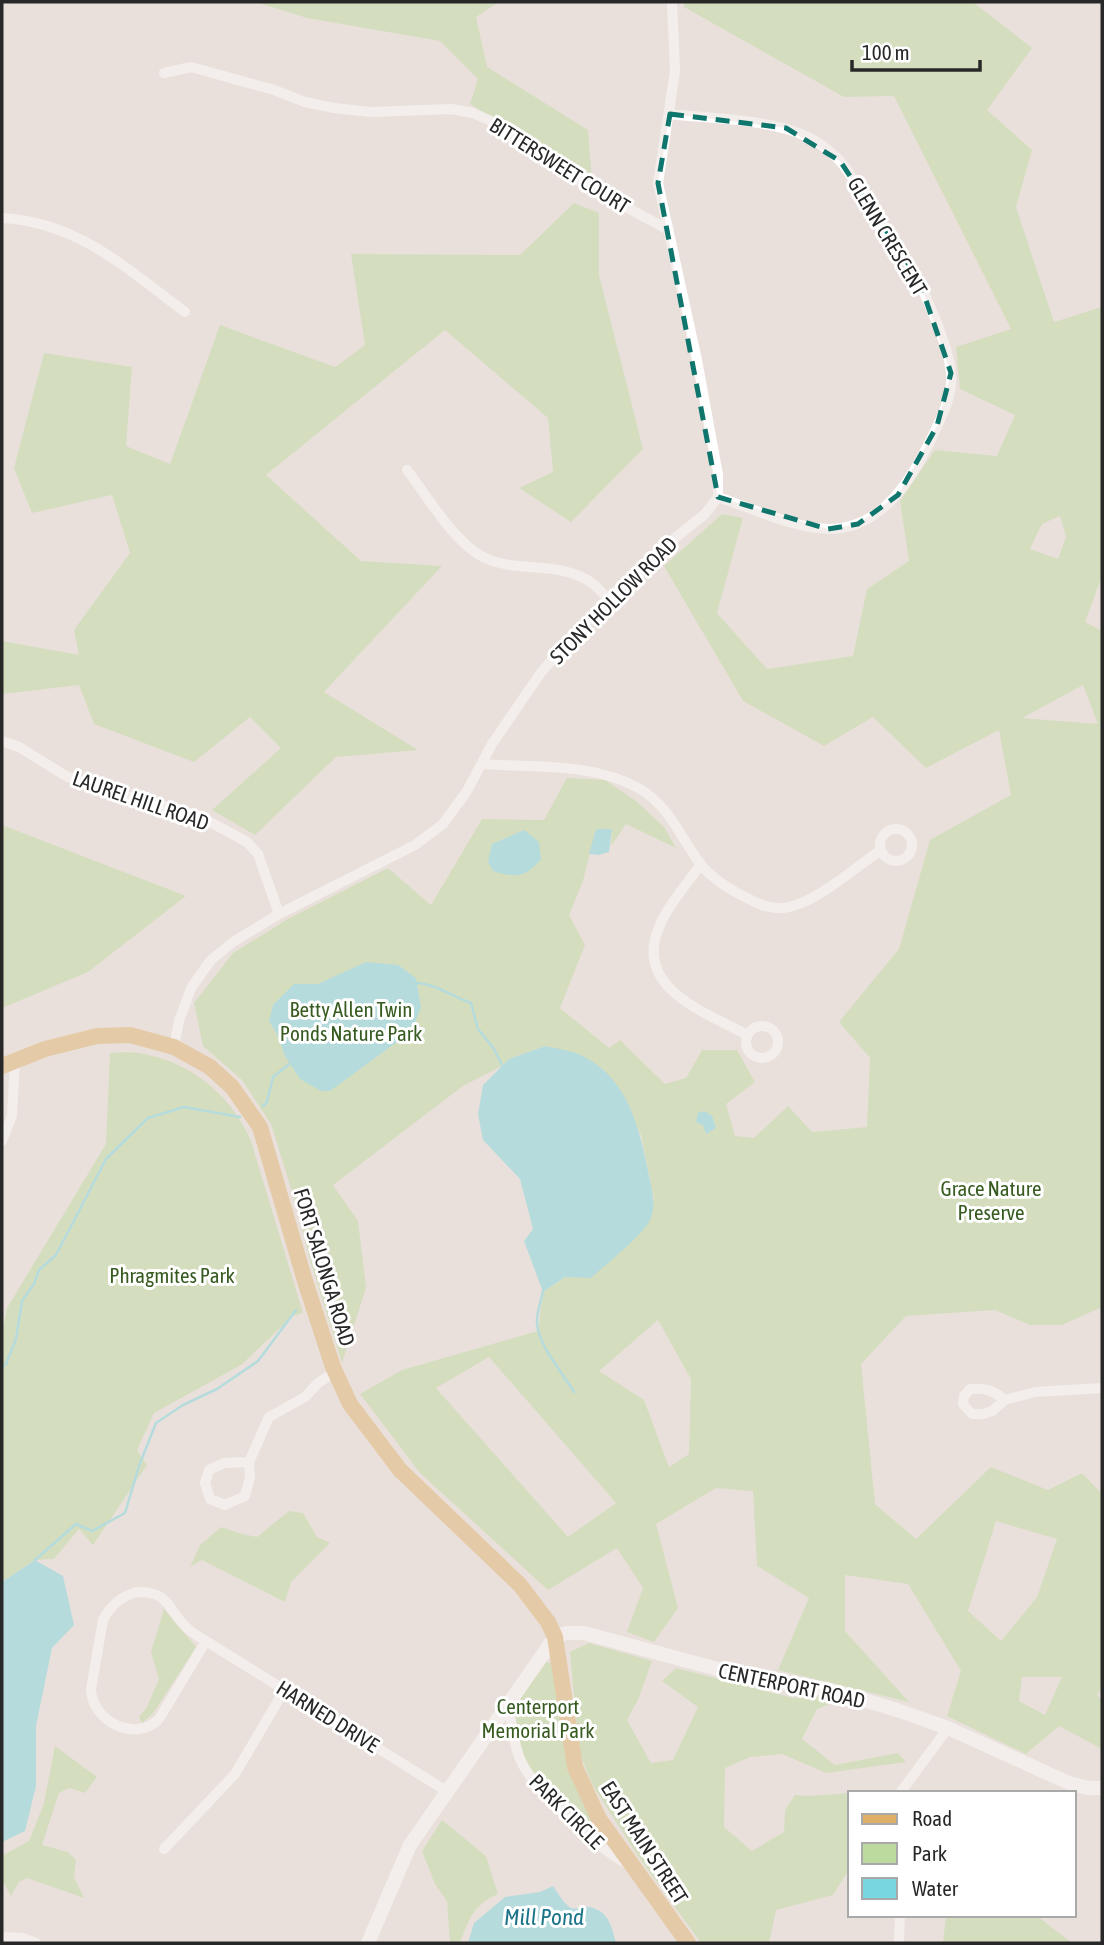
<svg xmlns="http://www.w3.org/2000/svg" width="1104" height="1945" viewBox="0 0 1104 1945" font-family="'Asap Condensed',sans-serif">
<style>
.green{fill:#bcda9d;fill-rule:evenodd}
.water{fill:#78d6e0}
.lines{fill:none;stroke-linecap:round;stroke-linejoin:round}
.stream{stroke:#78d6e0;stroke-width:2.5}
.street{stroke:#fff;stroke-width:10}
.secondary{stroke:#fff;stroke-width:14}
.primary{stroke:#e0b068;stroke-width:16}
.marked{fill:none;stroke:#0f766e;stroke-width:5;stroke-dasharray:14 9;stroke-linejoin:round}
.labels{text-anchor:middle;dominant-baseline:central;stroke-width:6;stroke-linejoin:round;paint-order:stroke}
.street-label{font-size:21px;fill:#282828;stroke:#fff}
.park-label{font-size:21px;fill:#375b21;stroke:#fff}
.water-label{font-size:23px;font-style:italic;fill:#1c7488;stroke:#fff}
</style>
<rect width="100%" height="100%" fill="#e9e0db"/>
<path class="green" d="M256 2H499L476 17 487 67 588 130 592 180 470 104 478 79 440 41 307 18Z
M684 2H973L1032 48 987 110 1032 150 1016 207 1054 322 1102 307V576L1085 622 1102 631V1307L1062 1325H1030L995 1310 906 1316 861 1364 875 1504 916 1539 991 1467 1048 1490 1082 1473 1102 1494V1688L1097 1695 1102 1701V1749L1059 1726 1026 1754 947 1716 961 1671 908 1584 845 1575V1631L909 1702 778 1670 809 1598 757 1566 753 1491 716 1488 656 1524 678 1608 654 1642 627 1632 643 1588 617 1548 548 1590 420 1473 360 1394 402 1370 538 1331 543 1292 565 1277 654 1199 641 1135 605 1071 578 1054 545 1046 509 1059 502 1066 463 1086 333 1185 358 1221 366 1288 342 1363 308 1253 298 1211 271 1124 242 1080 203 1046 194 1003 233 953 288 919 388 868 431 905 482 819 544 820 567 778 605 780 636 801 664 827 676 848 626 824 611 846 612 829H596L583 881 569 915 585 945 560 1008 609 1048 620 1040 665 1084 686 1078 702 1050H737L755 1082 726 1104 735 1136 754 1138 788 1106 812 1132 867 1127 870 1058 839 1022 899 949 930 840 1011 795 999 730 926 768 873 717 824 746 743 701 664 566 722 514 743 518 717 613 767 669 853 656 867 589 909 561 900 501 935 450 997 456 1015 415 960 389 956 347 1011 329 894 96 844 97 684 7ZM1060 516 1066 537 1058 559 1030 549 1042 524ZM1083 685 1098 724 1021 718H1022ZM658 1320 691 1379 689 1454 669 1467 644 1400 599 1371ZM489 1357 616 1503 568 1537 436 1388ZM996 1521 1057 1539 1037 1597 1001 1641 968 1611ZM1022 1677H1062L1045 1715 1019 1701Z
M574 203 599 213V275L643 449 571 522 519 488 553 472 548 418 445 330 266 475 361 561 442 566 324 692 418 750 336 757 255 835 212 810 281 748 250 717 194 762 94 724 79 685 2 694V641L79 655 74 630 130 553 112 495 32 513 14 468 44 353 132 367 126 446 170 464 220 325 335 367 365 345 351 254 520 255Z
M2 825 186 896 88 972 2 1008Z
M128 1052C183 1056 229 1090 251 1141L303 1313 293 1316 241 1365 154 1413 137 1450 147 1465 93 1545 79 1529 54 1559 35 1560 2 1582V1333L7 1308 106 1144 110 1053Z
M289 1511 303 1513 317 1537 330 1543 291 1582 285 1602 202 1560 190 1567 200 1545 221 1527 242 1534 257 1537Z
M164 1609 196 1647 154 1712 142 1723 139 1717 147 1707 159 1679 151 1652Z
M589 1643 652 1661 638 1700 627 1720 651 1763 673 1760 698 1707 662 1681 676 1668 793 1698 810 1695 837 1701 817 1709 802 1739 835 1765 898 1753 906 1762 826 1773 782 1754 750 1757 725 1768 724 1827 752 1851 784 1832 785 1810 795 1795 808 1796 850 1793V1868L833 1895 776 1910 769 1943H701L638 1856 593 1786 579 1752 570 1652Z
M543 1662 555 1663 562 1724 625 1860 573 1819 524 1763 513 1708Z
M55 1746 97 1777 85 1793 69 1788 59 1793 42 1845 68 1852 76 1860 74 1877 84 1898 27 1878 19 1882 11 1896 2 1880V1856L29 1841 44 1803Z
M442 1820 486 1856 498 1894C473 1905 469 1919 460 1943H450L447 1901 435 1884 422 1851Z
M946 1915H1036L1072 1943H943Z"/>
<path class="water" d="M596 829H612L609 852 599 855 589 854Z
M524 830 539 842 541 859C526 878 515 878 493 871L488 862 492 844Z
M366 962 398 965 416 978 421 1007 412 1031 330 1091H321L300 1079 285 1056 277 1034 269 1021 273 1005 294 984H318Z
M545 1046C555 1048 567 1050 576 1053 624 1072 638 1121 647 1166 650 1182 657 1202 651 1218 646 1233 604 1266 591 1278L565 1277 543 1292 524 1241 533 1229 520 1179 483 1140 478 1114 483 1085 509 1059Z
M704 1111 712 1116 716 1128 706 1134 703 1125 696 1122 698 1113Z
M35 1560 63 1576 74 1625 52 1648 36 1726V1786L25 1831 2 1842V1582Z
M553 1886C558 1893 564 1904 571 1908 577 1910 582 1906 588 1907 608 1909 612 1927 616 1943H468L474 1923 505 1897 540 1892Z"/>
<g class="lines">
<path class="stream" d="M415 983C435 983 452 997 471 1003L478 1029 494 1049 503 1067
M263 1106 267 1102 273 1077 292 1062
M543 1291C541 1301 536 1314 537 1324 539 1346 562 1372 574 1392
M2 1367 6 1364 16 1339 22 1301 34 1284 39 1270 56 1255 106 1159 148 1118 184 1107 240 1117
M35 1560 76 1524 92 1531 125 1513 139 1466 156 1423 183 1405 217 1389 258 1361 296 1310"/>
<path class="street" d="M164 73 191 67 274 90 305 102 334 108 371 112 451 109 473 113 489 120 529 151 596 191 667 229
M670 114C711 119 774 119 810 138 853 161 856 191 880 228 887 238 897 247 904 257 921 281 949 345 951 374 953 395 942 416 933 435 913 477 884 528 830 529 795 529 751 508 718 497
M2 218C78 222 127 269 185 312
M407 470C428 497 454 543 485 558 518 573 557 561 589 581 596 585 602 593 608 599
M2 741 19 747 66 776 96 788 197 815 247 842 258 854 279 914
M483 764C533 768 594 762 640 789 669 806 680 836 699 862 709 876 726 887 741 895 753 901 762 907 776 908 808 911 854 868 881 850
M880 845a16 16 0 1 1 32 0a16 16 0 1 1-32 0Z
M701 864C687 884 668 905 659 927 633 989 706 1012 747 1035
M746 1042a16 16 0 1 1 32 0a16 16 0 1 1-32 0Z
M174 1047 179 1021 191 988 211 960 233 942 279 914 415 845 443 824 467 791 492 744 542 671 608 599 649 559 705 514 718 497V475L697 360 658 183 675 71 672 2
M2 1141 12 1116 15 1061
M1005 1400C993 1390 986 1388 970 1389L964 1396 963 1404 972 1414H983L992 1411 1005 1400 1035 1392 1102 1388
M249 1462 224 1463 209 1470 205 1483 210 1499 225 1505 245 1496 250 1477 249 1462 269 1417 305 1397 318 1383 335 1372
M137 1592C169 1592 166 1606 184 1625 190 1632 199 1637 206 1641L159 1719C136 1743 92 1722 91 1689L103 1620C110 1606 122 1596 137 1592Z
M206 1641 448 1792
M508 1704C512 1722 513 1746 522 1763 535 1790 601 1851 628 1864
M900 1793 948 1728
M164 1849 235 1774 285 1689
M2 1937 23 1938 36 1943
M899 1943 900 1915"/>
<path class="secondary" d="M368 1943 410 1845 555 1637 566 1633H584L751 1678 827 1689 897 1710 948 1728 1069 1783 1088 1788H1102"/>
<path class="primary" d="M2 1066 45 1049 97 1036 130 1035 174 1047 210 1067 232 1087 260 1127 305 1281 333 1367 350 1404 400 1470 520 1585 548 1622 555 1637 575 1767 599 1819 688 1943"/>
</g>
<path d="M0 0H1104V1945H0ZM670 114 786 128 840 161 919 280 951 373 937 426 898 495 858 524 828 529 718 497 658 183Z" fill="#e9e0db" fill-opacity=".55" fill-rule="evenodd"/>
<path class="marked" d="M670 114 786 128 840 161 919 280 951 373 937 426 898 495 858 524 828 529 718 497 658 183Z"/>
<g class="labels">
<g class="street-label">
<text transform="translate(560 165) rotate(32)">BITTERSWEET COURT</text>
<text transform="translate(888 236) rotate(59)">GLENN CRESCENT</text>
<text transform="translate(613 600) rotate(-45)">STONY HOLLOW ROAD</text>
<text transform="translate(141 800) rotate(19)">LAUREL HILL ROAD</text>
<text transform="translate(325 1267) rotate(73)">FORT SALONGA ROAD</text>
<text transform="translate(792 1685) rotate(12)">CENTERPORT ROAD</text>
<text transform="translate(328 1716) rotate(32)">HARNED DRIVE</text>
<text transform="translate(567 1811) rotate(45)">PARK CIRCLE</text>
<text transform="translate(645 1842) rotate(57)">EAST MAIN STREET</text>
</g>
<g class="park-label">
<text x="351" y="1009">Betty Allen Twin<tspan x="351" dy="24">Ponds Nature Park</tspan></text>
<text x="991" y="1188">Grace Nature<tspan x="991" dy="24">Preserve</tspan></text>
<text x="172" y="1275">Phragmites Park</text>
<text x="538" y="1706">Centerport<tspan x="538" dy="24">Memorial Park</tspan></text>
</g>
<g class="water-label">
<text x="544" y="1917">Mill Pond</text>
</g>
</g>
<rect width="1104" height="1945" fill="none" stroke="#282828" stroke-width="7"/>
<rect x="848" y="1791" width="228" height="126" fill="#ffffff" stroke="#a9a9a9" stroke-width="2"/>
<rect x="862" y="1814" width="35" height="10" fill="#e0b068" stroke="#a9a9a9" stroke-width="2"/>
<text x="912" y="1826" font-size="21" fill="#282828">Road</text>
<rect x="862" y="1843" width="35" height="21" fill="#bcda9d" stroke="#a9a9a9" stroke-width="2"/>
<text x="912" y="1861" font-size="21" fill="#282828">Park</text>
<rect x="862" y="1878" width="35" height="21" fill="#78d6e0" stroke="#a9a9a9" stroke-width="2"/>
<text x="912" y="1896" font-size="21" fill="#282828">Water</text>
<path d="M852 60v10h128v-10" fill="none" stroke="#282828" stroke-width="3.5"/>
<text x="862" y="60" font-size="21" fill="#282828" stroke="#ffffff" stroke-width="5" paint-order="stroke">100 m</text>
</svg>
